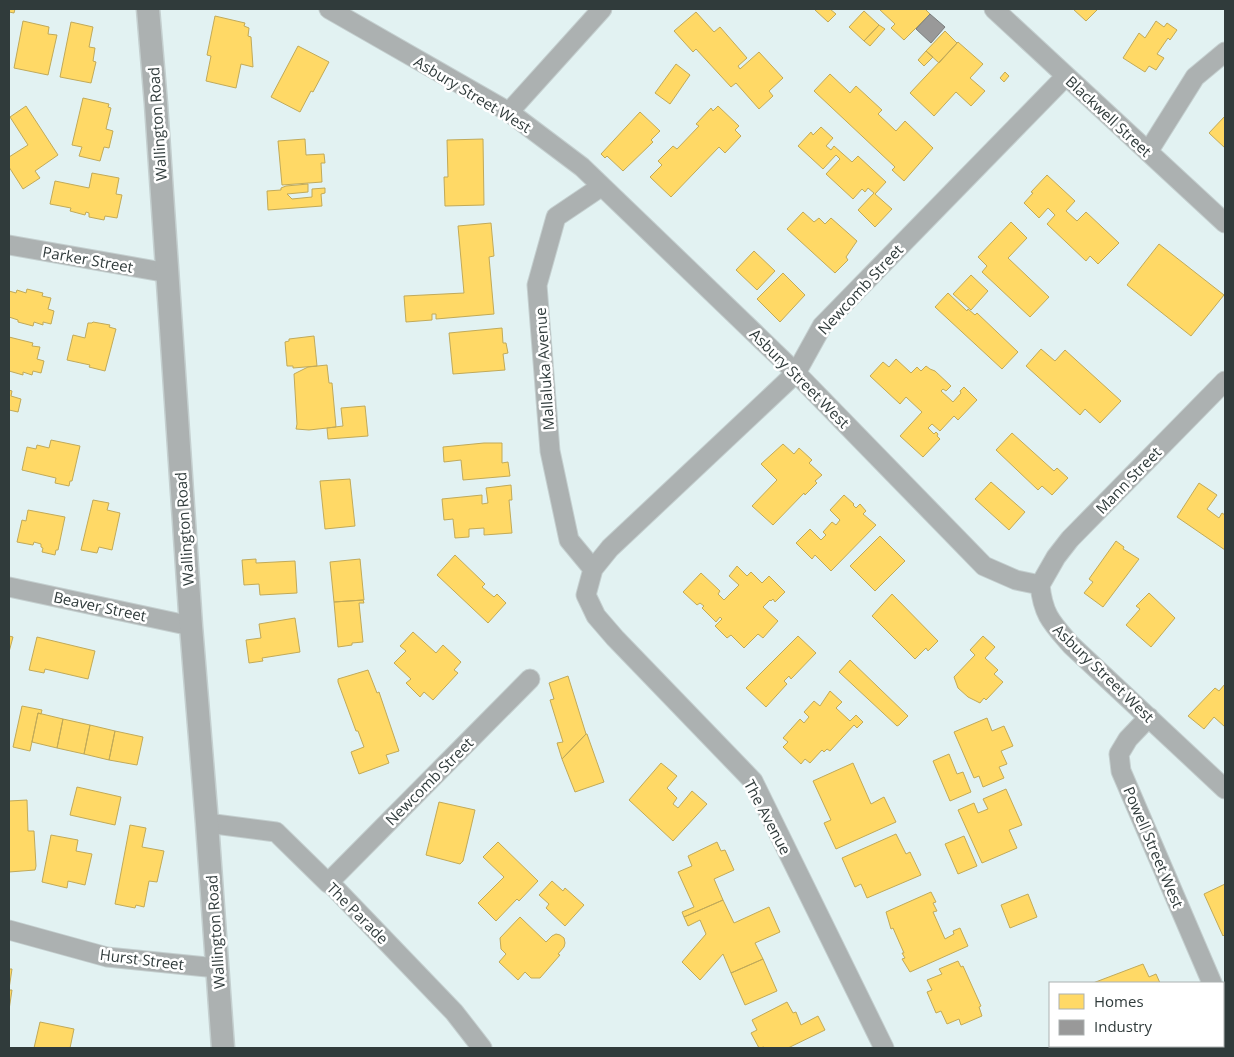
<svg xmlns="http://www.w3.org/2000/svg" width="1234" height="1057" viewBox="0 0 1234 1057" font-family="'Open Sans',sans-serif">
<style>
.homes{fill:#ffd966;stroke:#c1aa59}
.industry{fill:#999;stroke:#7a7d7d}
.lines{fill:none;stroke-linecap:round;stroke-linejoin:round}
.minor-casing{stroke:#c4cfcf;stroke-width:21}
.tertiary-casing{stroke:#c4cfcf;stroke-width:25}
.minor{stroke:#acb1b1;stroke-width:19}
.tertiary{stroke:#acb1b1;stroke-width:22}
.labels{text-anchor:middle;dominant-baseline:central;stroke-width:5;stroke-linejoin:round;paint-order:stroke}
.street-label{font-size:15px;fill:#303b3b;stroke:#fff}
</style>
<rect width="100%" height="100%" fill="#e2f2f2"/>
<path class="homes" d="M9 9H15L14 13 9 12Z
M816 9H830L836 14 828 22 815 10Z
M879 9H925L930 14 904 40 891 28 895 24Z
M1073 9H1098L1086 21Z
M864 11 879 25 864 41 849 27Z
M696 12 714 32 720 27 747 58 738 66 740 69 759 52 783 78 769 91 773 96 759 109 736 83 731 87 696 49 693 52 674 31Z
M215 16 245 23 244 26 249 28 248 36 251 37 253 67 241 64 236 88 206 81 211 56 207 55Z
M23 21 49 27 48 34 57 35 48 75 14 68Z
M1156 21 1164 27 1167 23 1177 30 1170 40 1168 38 1157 54 1164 58 1156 70 1149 66 1145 72 1123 58 1139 33 1145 38Z
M71 22 93 27 89 47 95 48 93 61 96 62 91 83 60 77Z
M879 25 885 29 870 46 864 41Z
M945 31 957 43 939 63 926 51Z
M958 42 983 64 970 78 985 91 971 106 956 92 934 116 910 93Z
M298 46 329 62 313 92 311 91 300 112 271 97Z
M926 51 933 57 924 66 918 60Z
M676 64 690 75 670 104 655 93Z
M1005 72 1009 76 1004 82 1000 78Z
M830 74 850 93 856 86 882 110 878 114 896 131 905 121 933 148 904 181 892 170 895 167 814 91Z
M83 98 109 104 108 107 111 108 106 129 113 131 109 148 104 147 100 161 79 156 82 147 72 145Z
M26 106 58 155 35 171 40 178 23 189 9 167V157L28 145 10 117Z
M718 106 739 126 735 130 741 136 725 153 719 147 671 197 650 177 662 165 658 161 673 146 677 149 699 126 696 124 711 108 713 111Z
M640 112 660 131 651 140 653 142 623 171 607 156 605 158 601 154Z
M1225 116V148L1209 133Z
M821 127 833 138 826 146 831 150 834 146 852 162 858 156 886 182 875 194 892 209 875 227 858 210 874 193 868 188 865 192 862 189 853 199 826 174 840 159 836 155 823 169 798 146 811 132 813 135Z
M305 139 306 155 324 154 325 163H321L322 182 282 185 278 141Z
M483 139 484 205 445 206 444 177H448L447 140Z
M92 173 119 178 116 194 122 195 117 218 105 216 104 220 89 217V213L86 212 85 215 70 211 71 208 50 204 55 181 89 188Z
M1047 175 1075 201 1066 211 1077 221 1086 212 1119 243 1098 264 1090 256 1086 261 1047 224 1055 215 1048 208 1039 218 1024 203 1033 193 1031 192Z
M308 184V192L287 194 292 199 312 197V189L325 188V193L321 194 322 206 268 210 267 191 281 190V188L286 186Z
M803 212 814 222 819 218 825 224 831 218 857 241 846 257 848 260 835 273 787 229Z
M1011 222 1027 238 1008 258 1049 297 1030 317 982 272 987 266 978 257Z
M491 223 494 256 489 257 494 314 436 319V314H432V320L406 322 404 296 464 293 458 226Z
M1159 244 1224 295 1191 336 1127 285Z
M754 251 775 271 757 290 736 270Z
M783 273 805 295 780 322 757 299Z
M971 275 988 291 971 310 953 294Z
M27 289 43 293 42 296 51 298 48 309 54 311 51 324 43 322V325L34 322 33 326 18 322V320L9 317V291L16 293 17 290 26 293Z
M948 293 967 311 968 309 975 315 977 313 1018 352 1002 369 935 307Z
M93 322 110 325 109 327 116 329 105 371 89 367 90 365 67 360 73 335 85 338 88 323H92Z
M502 328 503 343H506L508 353 503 354 505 370 453 374 449 333Z
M314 336 317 366 293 368V366H287L285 342 289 341V339Z
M9 337 33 343 32 346 40 347 37 359 44 361 41 373 33 371 32 375 23 372V375L9 371Z
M1041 349 1055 361 1065 350 1121 401 1100 423 1085 409 1080 415 1026 366Z
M896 359 911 373 917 367 921 371 926 366 930 369 935 371 951 386 946 391 943 389 941 391 953 402 961 393 960 391 964 387 977 400 958 420 954 416 940 431 932 424 928 428 934 434 936 432 938 434 937 436 940 439 923 457 900 436 922 412 906 397 900 404 870 376 883 362 889 367Z
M327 365 329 383H332L336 427 309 430 296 429 297 424 294 374 308 367Z
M9 390 12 391 11 396 21 399 18 412 9 410V411Z
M365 406 368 436 328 439 327 428 343 426 341 408Z
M1012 433 1054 471 1057 468 1068 478 1052 495 1042 486 1038 490 996 450Z
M51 440 80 446 72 481H70L69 486 55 483 56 478 22 470 27 447 36 449 37 445 49 448Z
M484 443H502V463L508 462 510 476 463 480 461 460 444 462 443 447Z
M783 444 794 454 799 448 812 460 809 463 822 475 815 481 817 483 805 495 804 493 773 525 752 506 777 480 761 464Z
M350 479 355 526 325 529 320 481Z
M991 482 1025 512 1009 530 975 499Z
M1199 483 1217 495 1207 509 1219 518 1222 513 1225 515V550L1177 517Z
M511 485 512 500H509L512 533 484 535V528L469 529V537L455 538 453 519 444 520 442 499 482 495V504L488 503 486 488Z
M844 495 854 504 853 505 856 508 860 504 866 511 863 514 876 525 831 571 815 555 812 559 796 543 810 529 821 540 826 535 823 532 832 522 836 525 840 520 830 510Z
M93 500 109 503 107 510 120 513 112 550 99 547 97 553 81 550Z
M28 510 65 517 58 550H56L55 555 42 552 43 548 41 547V544L34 542 33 545 17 542 22 520 26 521Z
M880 536 905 561 875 591 850 566Z
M1116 541 1124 547 1123 549 1139 559 1103 607 1084 593 1093 582 1089 579Z
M455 555 485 584 482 587 494 597 497 594 506 603 488 623 437 575Z
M256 559V563L295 561 297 593 260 595 259 584 244 585 242 560Z
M360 559 364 600 334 602 330 562Z
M737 566 747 576 751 572 762 583 769 576 785 592 775 602 773 599 771 601 770 600 763 607 778 621 763 638 758 634 744 648 731 635 727 638 715 626 722 619 720 617 716 622 702 608 704 606 700 603 697 605 683 592 701 573 720 591 718 594 724 600 739 585 729 576Z
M1149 593 1175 618 1151 647 1126 625 1140 609 1136 606Z
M892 594 938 641 928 651 926 648 915 659 872 616Z
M363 600 364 603H359L363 642 352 643V645L338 647 334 602Z
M295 618 300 652 262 658 263 661 249 663 246 640 261 638 259 624Z
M413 632 436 653 443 645 461 662 454 670 458 673 433 700 424 692 420 697 406 683 411 679 394 663 406 651 400 646Z
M9 636 13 637 9 652Z
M798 636 816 653 791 679 789 676 784 681 787 684 766 707 746 688Z
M983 636 995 647 985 658 998 670 994 674 1003 682 986 700 984 698 980 703 968 697 958 688 954 677 975 655 970 650Z
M37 637 95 651 88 679 45 669 44 673 29 670Z
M850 660 908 716 899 725 897 726 839 672Z
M368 670 377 693 379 692 399 751 386 755 389 763 359 774 351 752 364 747 358 731H356L338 682V679Z
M568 676 586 734 562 759 557 743 563 742 550 700 554 699 549 683Z
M1225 684V727L1214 717 1204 729 1188 716 1215 688 1219 691Z
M830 691 842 702 836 708 850 721 856 715 863 722 857 728 854 725 830 751 827 749 824 752 822 750 810 763 805 759 801 764 783 747 788 742 783 738 800 719 804 723 809 717 804 712 814 701 820 706Z
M22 706 42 710 41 714 38 713 30 751 13 747Z
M38 713 63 719 57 748 32 742Z
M987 718 992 731 1004 726 1013 746 1001 751 1007 764 999 767 1004 778 983 787 979 776 974 778 954 732Z
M63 719 90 725 84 754 57 748Z
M90 725 115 731 109 760 84 754Z
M115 731 143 737 137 765 109 760Z
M586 734H587L604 782 575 792 562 759Z
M949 754 957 774 963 772 971 792 950 801 933 761Z
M661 763 677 776 667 788 677 798 673 804 678 808 692 791 707 804 673 841 629 800Z
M853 763 871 804 884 797 896 822 836 849 824 823 831 820 813 781Z
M77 787 121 797 115 825 70 815Z
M1006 789 1022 825 1009 830 1017 848 982 863 958 810 974 803 978 813 988 809 983 799Z
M27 800 28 831H34L36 866 35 870 9 872V801Z
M439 802 475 810 463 861 460 864 426 855Z
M130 825 146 828 142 847 164 851 157 882 149 881 144 907 136 905 135 908 115 904Z
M896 834 906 854 910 852 921 875 867 898 861 884 855 887 842 858Z
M51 835 78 840 76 851 92 854 85 885 68 881 67 888 42 882Z
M964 836 977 866 958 874 945 844Z
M498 842 538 881 519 901 517 899 496 921 478 903 504 877 483 857Z
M717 842 721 851 725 850 734 870 714 879 723 900 684 917 682 912 694 907 678 872 692 866 688 856Z
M552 881 563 891 565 888 584 905 565 926 546 908 549 904 539 895Z
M1225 884V934L1223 936 1204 894Z
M931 892 936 902 933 903 937 911 933 912 945 939 954 934 953 931 960 928 968 946 910 972 902 959 905 958 902 953H904L893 928 891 929 886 912Z
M1028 894 1037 917 1010 928 1001 905Z
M723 900 734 923 769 907 780 932 755 943 763 959 731 973 723 954 700 980 682 962 706 934 700 920 688 926 684 917Z
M520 917 546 942 552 936 556 934 560 935 564 938 565 943 564 947 558 954 560 955 540 978H531L525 972 518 980 499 962 506 954 501 949 500 938Z
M763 959 777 991 745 1005 731 973Z
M958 961 961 967 963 966 981 1006 979 1007 982 1016 961 1025 959 1019 947 1024 941 1011 936 1013 927 992 932 990 927 980 942 974 939 969Z
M1143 964 1149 977 1156 974 1160 983H1093Z
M9 969H12L9 989Z
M9 990H12L9 1010Z
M787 1002 793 1013 796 1012 801 1025 818 1016 825 1030 788 1048H765L764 1047 759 1048 751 1033 757 1030 752 1020Z
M40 1022 74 1029 70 1048H34Z
M1118 1046H1151L1145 1048H1119Z"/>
<path class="industry" d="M930 14 945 27 931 43 916 29Z"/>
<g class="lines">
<defs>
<path id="minor" d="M329 9 509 112 582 167 796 373 984 566 1016 580 1040 585
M994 9 1225 223
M509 112 602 9
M1148 152 1195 77 1225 52
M9 245 168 273
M593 569 569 540 550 451 537 285 556 217 602 186
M1040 585C1043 615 1052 623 1071 645L1225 789
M1040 585 1056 557 1070 539 1225 381
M9 587 191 626
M1149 717 1128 739 1119 754 1121 771 1212 983
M207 823 276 832 328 883 332 885 454 1012 482 1048
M328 883 530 679
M9 930 107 957 217 968
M1223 1007 1225 1013
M884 1048 753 781 615 638 596 616 586 595 593 569 610 548 796 373 822 326 1066 76"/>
<path id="tertiary" d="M148 9 156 104 191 626 207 823 223 1048"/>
</defs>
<use href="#minor" class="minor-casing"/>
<use href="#tertiary" class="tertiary-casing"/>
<use href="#minor" class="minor"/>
<use href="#tertiary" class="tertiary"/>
</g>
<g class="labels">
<g class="street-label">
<text transform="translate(473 94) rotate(31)">Asbury Street West</text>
<text transform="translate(1109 116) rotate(43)">Blackwell Street</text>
<text transform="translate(157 124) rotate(-94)">Wallington Road</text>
<text transform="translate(88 259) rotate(10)">Parker Street</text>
<text transform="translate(860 289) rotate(-47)">Newcomb Street</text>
<text transform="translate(544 369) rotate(-94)">Mallaluka Avenue</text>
<text transform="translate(800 378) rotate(45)">Asbury Street West</text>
<text transform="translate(1128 480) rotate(-46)">Mann Street</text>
<text transform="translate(184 529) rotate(-94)">Wallington Road</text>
<text transform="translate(100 606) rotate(12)">Beaver Street</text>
<text transform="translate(1104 673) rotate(44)">Asbury Street West</text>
<text transform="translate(429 781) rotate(-45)">Newcomb Street</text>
<text transform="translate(768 817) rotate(62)">The Avenue</text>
<text transform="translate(1154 847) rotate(67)">Powell Street West</text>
<text transform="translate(358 913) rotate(45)">The Parade</text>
<text transform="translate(215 932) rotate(-94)">Wallington Road</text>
<text transform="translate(142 959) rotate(7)">Hurst Street</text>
</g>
</g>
<rect width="1234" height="1057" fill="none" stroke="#303b3b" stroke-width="20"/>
<rect x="1049" y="982" width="175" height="65" fill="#ffffff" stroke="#acb1b1"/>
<rect x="1059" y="994" width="25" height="15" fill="#ffd966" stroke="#acb1b1"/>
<text x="1094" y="1007" font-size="15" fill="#303b3b">Homes</text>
<rect x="1059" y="1020" width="25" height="15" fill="#999999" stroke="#acb1b1"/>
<text x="1094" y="1032" font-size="15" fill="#303b3b">Industry</text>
</svg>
